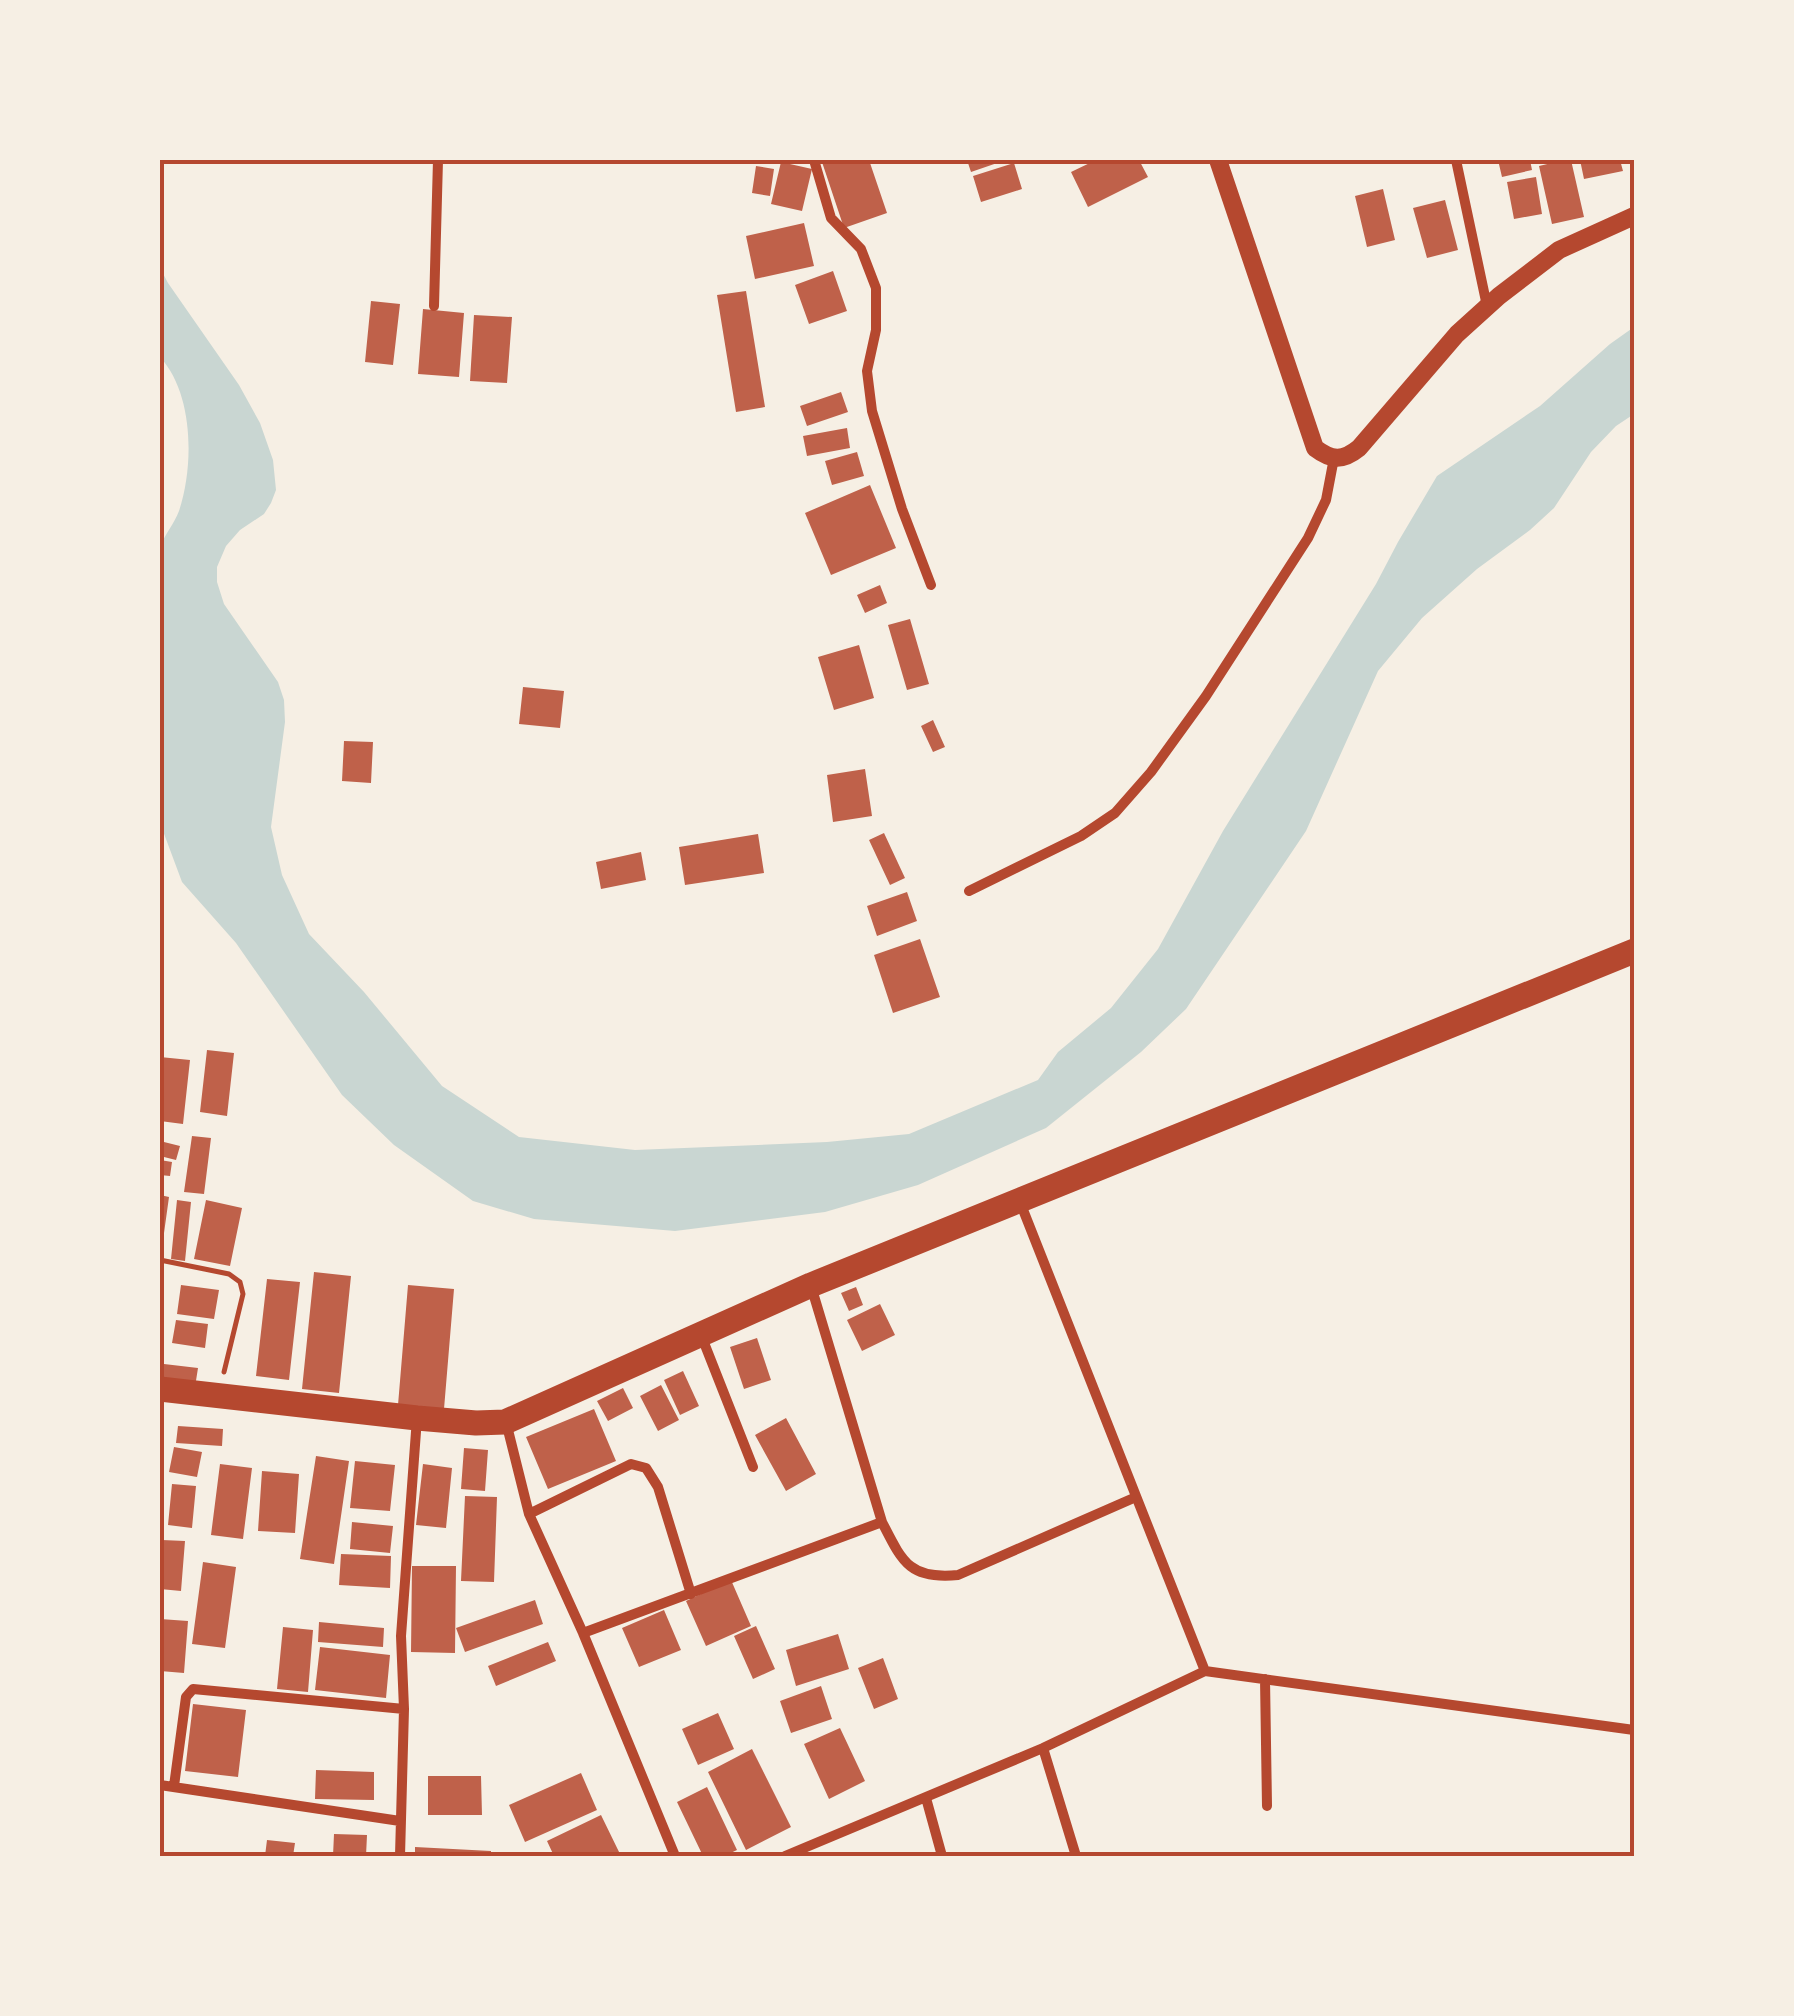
<svg xmlns="http://www.w3.org/2000/svg" width="1794" height="2016" viewBox="0 0 1794 2016" font-family="Figtree,sans-serif">
<style>
.water{fill:#c9d6d2}
.building{fill:#bf614a}
.lines{fill:none;stroke-linecap:round;stroke-linejoin:round}
.path{stroke:#b5482f;stroke-width:5}
.minor{stroke:#b5482f;stroke-width:10}
.tertiary{stroke:#b5482f;stroke-width:18}
.primary{stroke:#b5482f;stroke-width:25}
.neatline{fill:none;stroke:#b5482f;stroke-width:4}
</style>
<rect width="100%" height="100%" fill="#f6efe4"/>
<path class="water" d="M160 268 168 283 239 385 260 423 273 460 276 490 271 503 264 514 240 530 226 546 217 567V582L224 604 278 682 284 700 285 722 271 827 282 875 309 934 364 992 442 1086 519 1137 635 1150 827 1142 909 1134 1038 1080 1058 1052 1111 1008 1158 949 1223 831 1376 584 1398 542 1437 476 1540 406 1610 344 1634 327V414L1616 426 1591 452 1554 508 1530 530 1477 569 1422 618 1378 671 1306 831 1186 1009 1141 1052 1046 1128 918 1185 825 1212 675 1231 534 1219 473 1201 394 1145 342 1095 236 943 182 882 163 831 160 820V547C165 534 174 524 179 511 194 466 194 394 160 357Z"/>
<path class="building" d="M827 160H869L887 213 844 228 822 162Z
M967 160H1002L1003 161 971 172Z
M1096 160H1139L1148 177 1088 207 1071 172Z
M1498 160H1530L1532 170 1502 177Z
M1564 160H1571L1584 217 1552 224 1539 166Z
M1580 160H1620L1623 171 1584 179Z
M781 162 812 169 802 211 771 204Z
M1014 163 1022 189 981 202 973 176Z
M756 166 774 169 770 196 752 193Z
M1536 177 1542 214 1514 219 1507 182Z
M1383 189 1395 240 1367 247 1355 196Z
M1445 200 1458 250 1427 258 1413 208Z
M804 223 814 266 755 279 746 236Z
M833 271 847 311 809 324 795 285Z
M746 291 765 407 736 412 717 295Z
M371 301 400 304 393 365 365 362Z
M423 309 464 313 459 377 418 374Z
M474 315 512 317 507 383 470 381Z
M841 392 848 412 807 426 800 406Z
M847 428 850 448 807 456 803 436Z
M857 452 864 476 832 485 825 461Z
M870 485 896 548 831 575 805 513Z
M880 585 887 603 865 613 857 595Z
M910 619 929 684 907 690 888 625Z
M859 645 874 698 834 710 818 657Z
M523 687 564 691 560 728 519 724Z
M933 720 945 747 933 752 921 726Z
M344 741 373 742 371 783 342 781Z
M865 769 872 816 833 822 827 775Z
M884 833 905 878 890 885 869 840Z
M758 834 764 873 685 885 679 847Z
M641 852 646 880 601 889 596 862Z
M907 892 917 921 877 936 867 906Z
M920 939 940 997 893 1013 874 955Z
M207 1050 234 1053 227 1116 200 1112Z
M160 1057 190 1060 183 1124 160 1121Z
M192 1136 211 1138 204 1194 184 1192Z
M160 1141 180 1146 176 1160 160 1156Z
M160 1160 172 1162 170 1176 160 1175Z
M160 1195 169 1197 164 1233 160 1232Z
M177 1200 191 1202 185 1261 171 1259Z
M206 1200 242 1208 230 1266 194 1259Z
M314 1272 351 1276 339 1393 302 1389Z
M267 1279 300 1282 289 1380 256 1376Z
M181 1285 219 1290 214 1319 177 1314Z
M408 1285 454 1289 444 1409 398 1405Z
M856 1287 863 1305 849 1311 841 1293Z
M880 1304 895 1335 862 1351 847 1320Z
M176 1320 208 1324 205 1348 172 1343Z
M757 1338 771 1380 744 1389 730 1347Z
M164 1364 198 1368 195 1387 162 1384Z
M683 1371 699 1406 680 1415 664 1380Z
M661 1385 679 1420 658 1431 640 1396Z
M623 1388 633 1408 608 1421 597 1401Z
M594 1409 616 1461 548 1489 526 1437Z
M786 1418 816 1474 786 1491 755 1435Z
M178 1426 223 1429 222 1446 176 1443Z
M174 1447 202 1452 197 1477 169 1472Z
M464 1448 488 1450 485 1491 461 1489Z
M316 1456 349 1461 334 1564 300 1559Z
M355 1461 395 1465 390 1511 350 1508Z
M220 1464 252 1468 243 1539 211 1535Z
M423 1464 452 1468 446 1528 416 1525Z
M262 1471 299 1474 295 1533 258 1531Z
M172 1484 196 1486 192 1528 168 1525Z
M465 1496 497 1497 494 1582 461 1581Z
M352 1522 393 1526 390 1553 350 1549Z
M162 1540 185 1541 181 1591 160 1589Z
M341 1554 391 1556 390 1588 339 1585Z
M203 1562 236 1567 225 1648 192 1644Z
M412 1566H456L455 1653 411 1652Z
M731 1580 751 1626 706 1646 686 1601Z
M535 1600 543 1624 465 1652 456 1628Z
M664 1610 681 1650 639 1667 622 1628Z
M160 1619 188 1621 184 1673 160 1671Z
M319 1622 384 1628 383 1647 318 1642Z
M756 1626 775 1669 753 1679 734 1636Z
M283 1627 313 1630 308 1692 277 1689Z
M838 1634 849 1669 796 1686 786 1650Z
M548 1642 556 1661 496 1686 488 1666Z
M320 1647 390 1655 386 1698 315 1690Z
M883 1658 898 1699 874 1709 858 1668Z
M821 1686 832 1719 791 1733 780 1701Z
M193 1704 246 1710 238 1777 185 1771Z
M718 1713 734 1749 698 1765 682 1729Z
M840 1728 865 1781 829 1799 804 1744Z
M752 1749 791 1827 746 1850 708 1772Z
M316 1770 374 1772V1800L315 1799Z
M581 1773 597 1810 525 1842 509 1805Z
M428 1776H481L482 1815H428Z
M707 1787 737 1850 724 1856H703L677 1802Z
M601 1815 620 1854 554 1856 547 1841Z
M334 1834 367 1835 366 1856H333Z
M267 1840 295 1843 293 1856H265Z
M415 1847 491 1851V1856H415Z"/>
<g class="lines">
<path class="path" d="M160 1260 229 1274 240 1282 243 1294 224 1372"/>
<path class="minor" d="M814 160 831 218 861 249 876 288V330L867 371 872 411 902 509 931 585
M1456 160 1487 306
M434 306 438 160
M969 891 1081 836 1115 813 1151 772 1206 696 1308 538 1326 500 1334 458
M1020 1202 1205 1671
M811 1286 882 1522C902 1561 909 1580 958 1575L1136 1497
M701 1335 753 1467
M506 1422 529 1514 583 1633 675 1856
M529 1514 631 1464 646 1468 658 1487 691 1594
M583 1633 882 1522
M1265 1679 1267 1806
M1043 1748 1076 1856
M160 1785 400 1821
M174 1786 186 1697 193 1689 404 1709
M926 1798 942 1856
M400 1856 404 1709 401 1636 417 1418
M785 1856 1043 1748 1205 1671 1634 1730"/>
<path class="tertiary" d="M1218 160 1315 448C1332 461 1343 461 1359 448L1457 334 1499 296 1559 250 1634 216"/>
<path class="primary" d="M160 1389 417 1418 476 1423 505 1422 811 1285 1634 951"/>
</g>
<rect width="1794" height="2016" fill="none" stroke="#f6efe4" stroke-width="325"/>
<rect x="162" y="162" width="1470" height="1692" class="neatline"/>
</svg>
